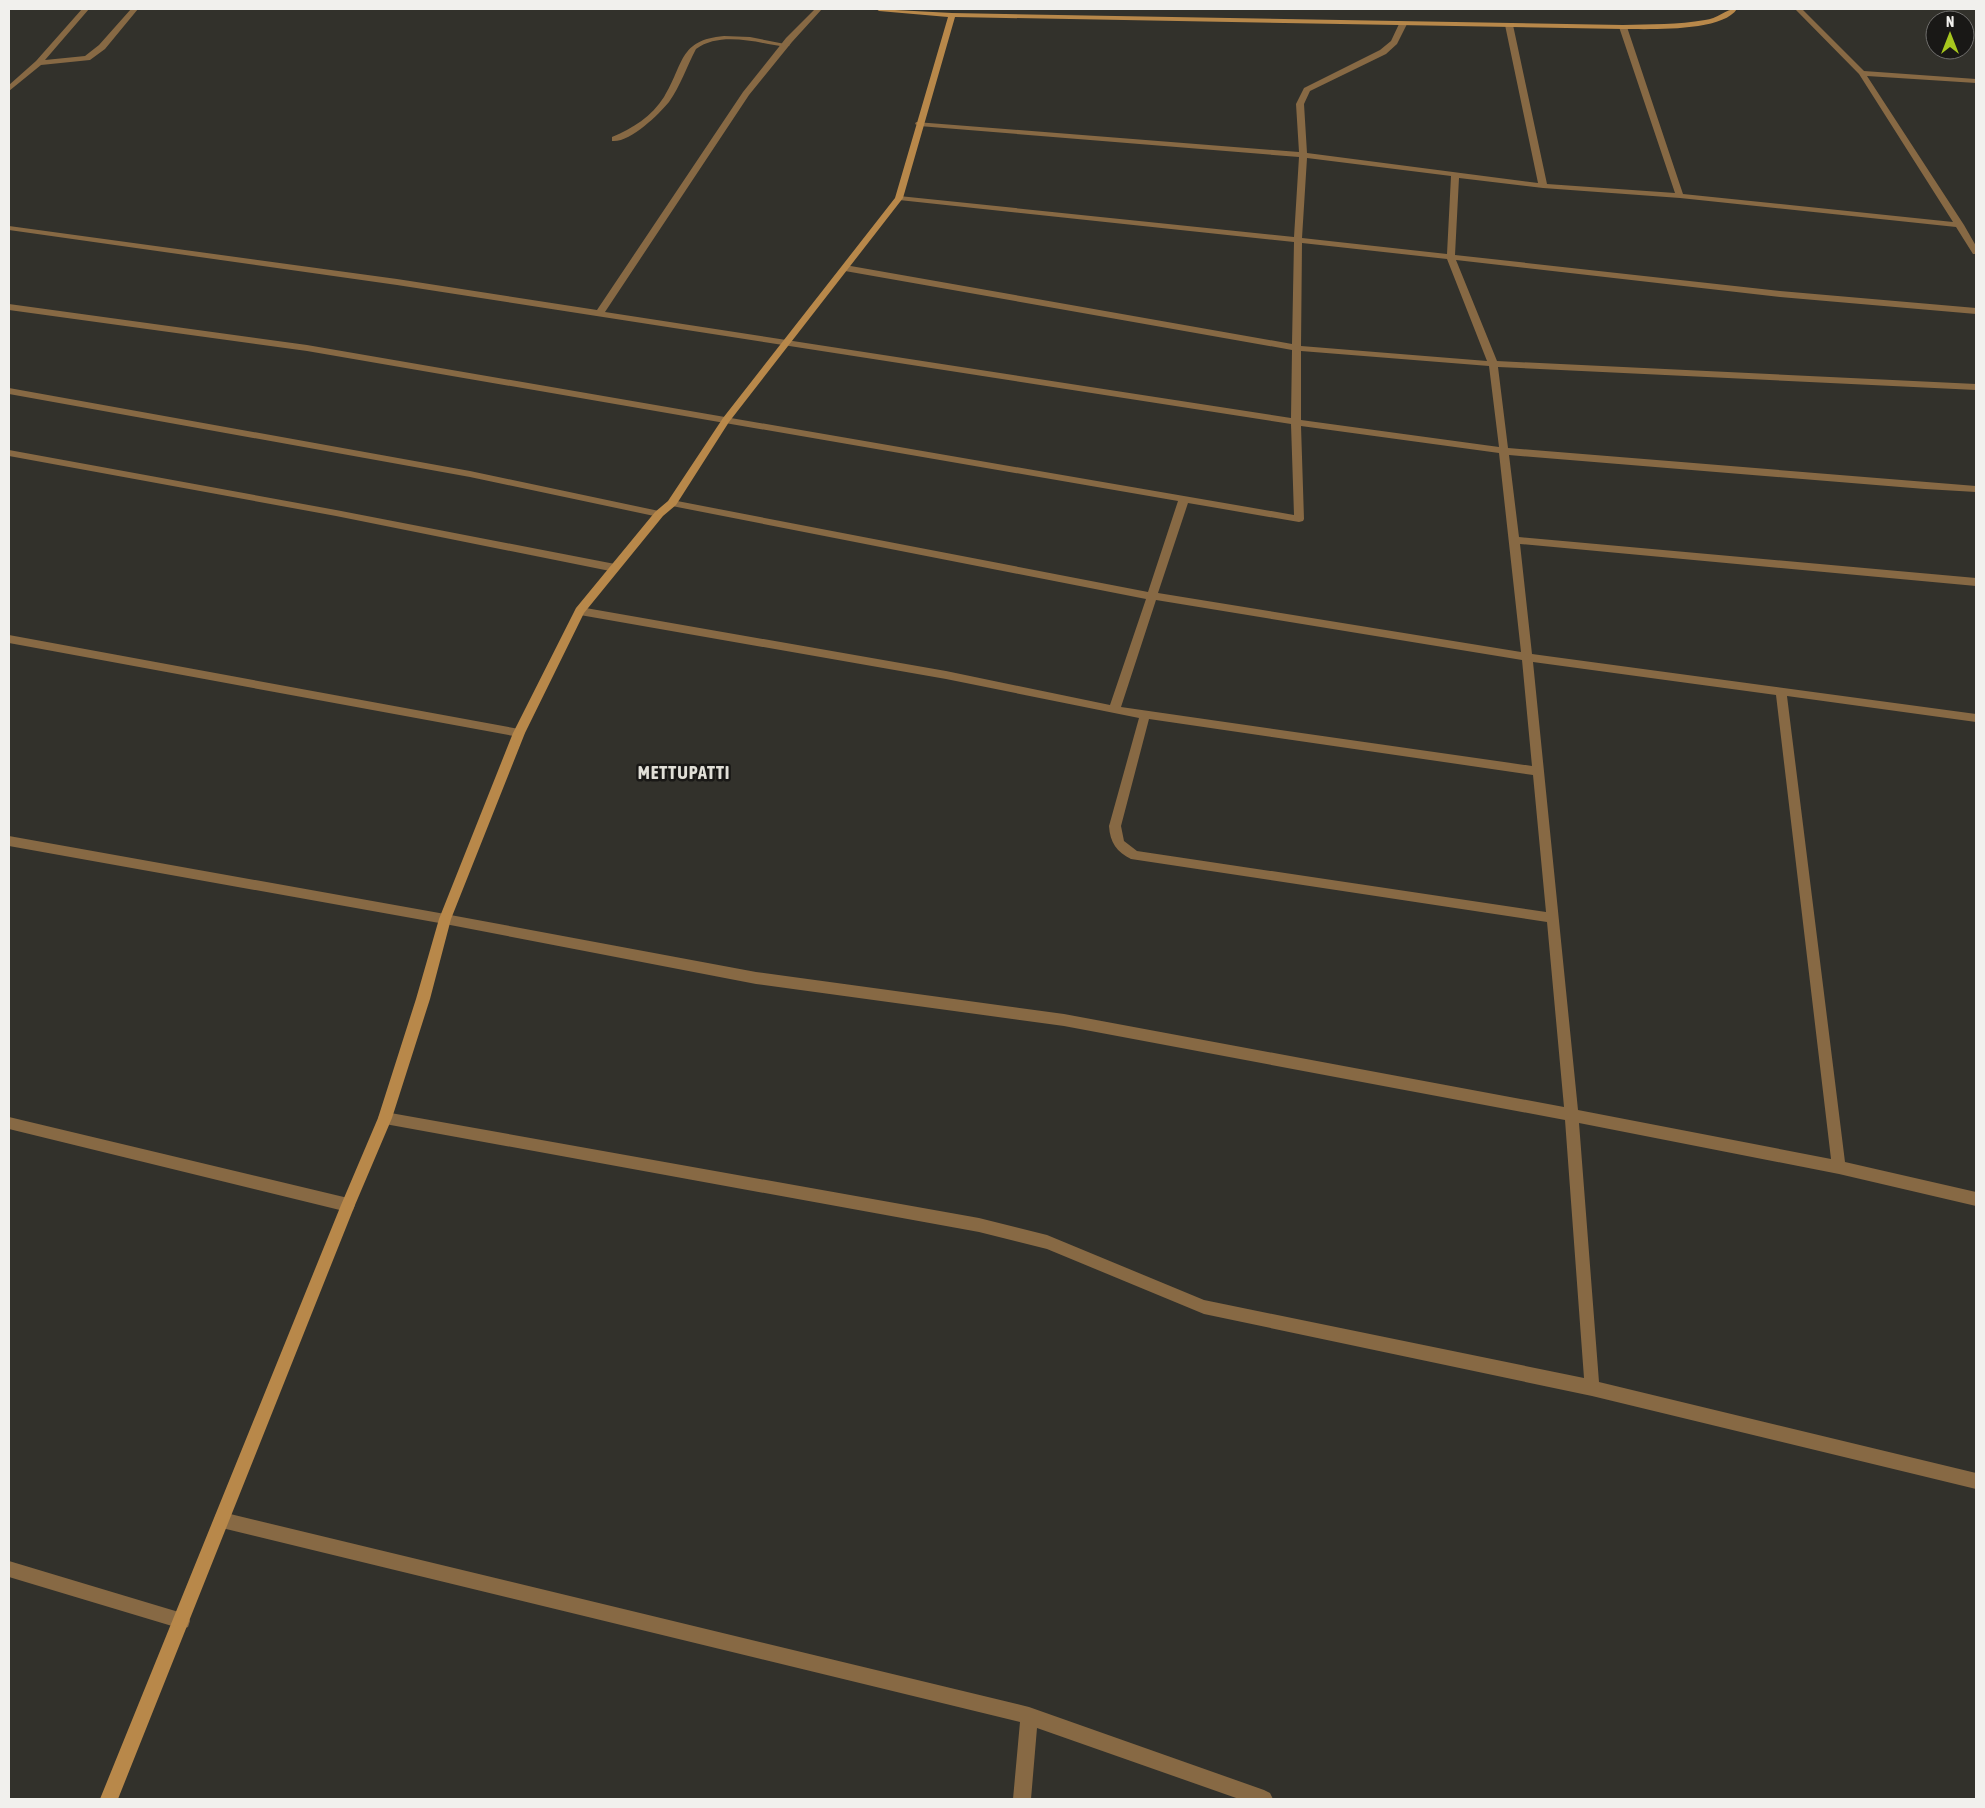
<svg xmlns="http://www.w3.org/2000/svg" width="1985" height="1808" viewBox="0 0 1985 1808" font-family="'Asap Condensed',sans-serif">
<style>
.lines{fill:none;stroke-linecap:round;stroke-linejoin:round}
.lane{fill:#876944;fill-rule:evenodd}
.street{fill:#876944;fill-rule:evenodd}
.secondary{fill:#b8884a;fill-rule:evenodd}
.labels{text-anchor:middle;dominant-baseline:central;stroke-width:5;stroke-linejoin:round;paint-order:stroke}
.district-label{font-size:18px;font-weight:bold;letter-spacing:1px;fill:#e1dfd7;stroke:#191816}
</style>
<rect width="100%" height="100%" fill="#32312b"/>
<g class="lines">
<path class="lane" d="M724 36 750 37 790 45 786 47C758 43 721 31 696 49 687 66 680 87 669 102 658 115 630 143 612 141V137C632 129 652 116 664 97 684 65 678 40 724 36Z"/>
<path class="street" d="M82 9H89L45 60 85 56 99 45 131 9H138L105 49 90 60 41 65 9 91V85L36 61Z
M815 9H822L792 42 749 95 605 312 1291 418 1292 350 845 271 841 268 845 265 1292 344 1294 242 899 200 895 198 899 196 1294 237 1299 157 919 126 915 124 916 122 1299 152 1296 104 1304 88 1380 50 1391 41 1399 24 1403 22 1407 24 1397 44 1386 54 1310 91 1304 104 1307 153 1538 183 1505 25 1509 23 1513 25 1547 184 1675 193 1619 27 1623 25 1627 27 1683 194 1953 222 1859 74 1795 9H1802L1864 71 1976 79V83L1867 76 1964 225 1976 246V254H1973L1956 227 1680 198 1543 188 1459 178 1455 255 1780 291 1976 308V314L1780 297 1456 260 1497 361 1976 384V390L1498 367 1508 448 1976 486V492L1925 489 1509 455 1519 537 1976 578V586L1520 544 1532 654 1976 714V722L1787 696 1845 1162 1976 1192V1206L1839 1174 1579 1123 1599 1382 1976 1473V1489L1592 1396 1204 1314 1047 1249 979 1232 385 1124 380 1122 378 1118 380 1114 385 1112 979 1218 1047 1235 1204 1300 1584 1378 1565 1120 1064 1026 756 984 445 924 9 846V836L445 914 756 972 1064 1014 1564 1107 1547 922 1131 859C1117 852 1110 843 1109 826L1139 718 946 679 580 615 575 611 580 607 946 671 1110 705 1146 599 672 506 667 503 672 500 1148 592 1178 501 307 351 9 310V304L307 345 1294 515 1291 424 397 285 9 230V226L397 279 597 310 743 92 786 38ZM1307 158 1451 176 1447 254 1302 238ZM1302 243 1447 259 1487 361 1301 346ZM1301 351 1489 366 1499 447 1301 420ZM1301 426 1499 453 1521 652 1158 593 1188 503 1299 522 1303 521 1304 519ZM1156 600 1522 660 1532 766 1121 707ZM1533 662 1776 695 1831 1159 1578 1110ZM1149 719 1533 775 1546 912 1137 851 1124 841 1121 826Z
M9 388 470 471 659 511 664 514 659 517 470 477 9 394Z
M9 450 336 510 615 564 620 568 615 572 336 516 9 456Z
M9 635 519 729 525 733 519 737 9 643Z
M9 1117 348 1198 353 1200 355 1205 353 1210 348 1212 9 1129Z
M222 1512 1029 1707 1264 1790 1270 1793 1273 1799H1239L1037 1728 1031 1799H1013L1020 1722 222 1528 216 1526 214 1520 216 1514Z
M9 1561 182 1613 188 1615 190 1621 188 1627 182 1629 9 1577Z"/>
<path class="secondary" d="M876 9 952 13 1623 25C1651 24 1678 25 1705 20 1717 19 1727 8 1737 9 1722 32 1649 29 1623 29L955 17 903 198 729 422 676 505 663 516 584 613 525 733 451 919 430 999 392 1118 355 1205 118 1799H100L341 1205 378 1118 416 999 439 919 513 733 576 608 655 512 668 501 723 418 895 198 948 17 879 11Z"/>
</g>
<g class="labels">
<g class="district-label">
<text x="684" y="772">METTUPATTI</text>
</g>
</g>
<rect width="1985" height="1808" fill="none" stroke="#f1f0ed" stroke-width="20"/>
<g transform="translate(1950 35)"><circle r="24" fill="#191816" stroke="#6f6e6c"/>
<path d="M0-4L9 19L0 12L-9 19Z" fill="#a7c71e"/>
<text y="-8" font-size="14" font-weight="bold" text-anchor="middle" fill="#f1f0ed">N</text>
</g>
</svg>
